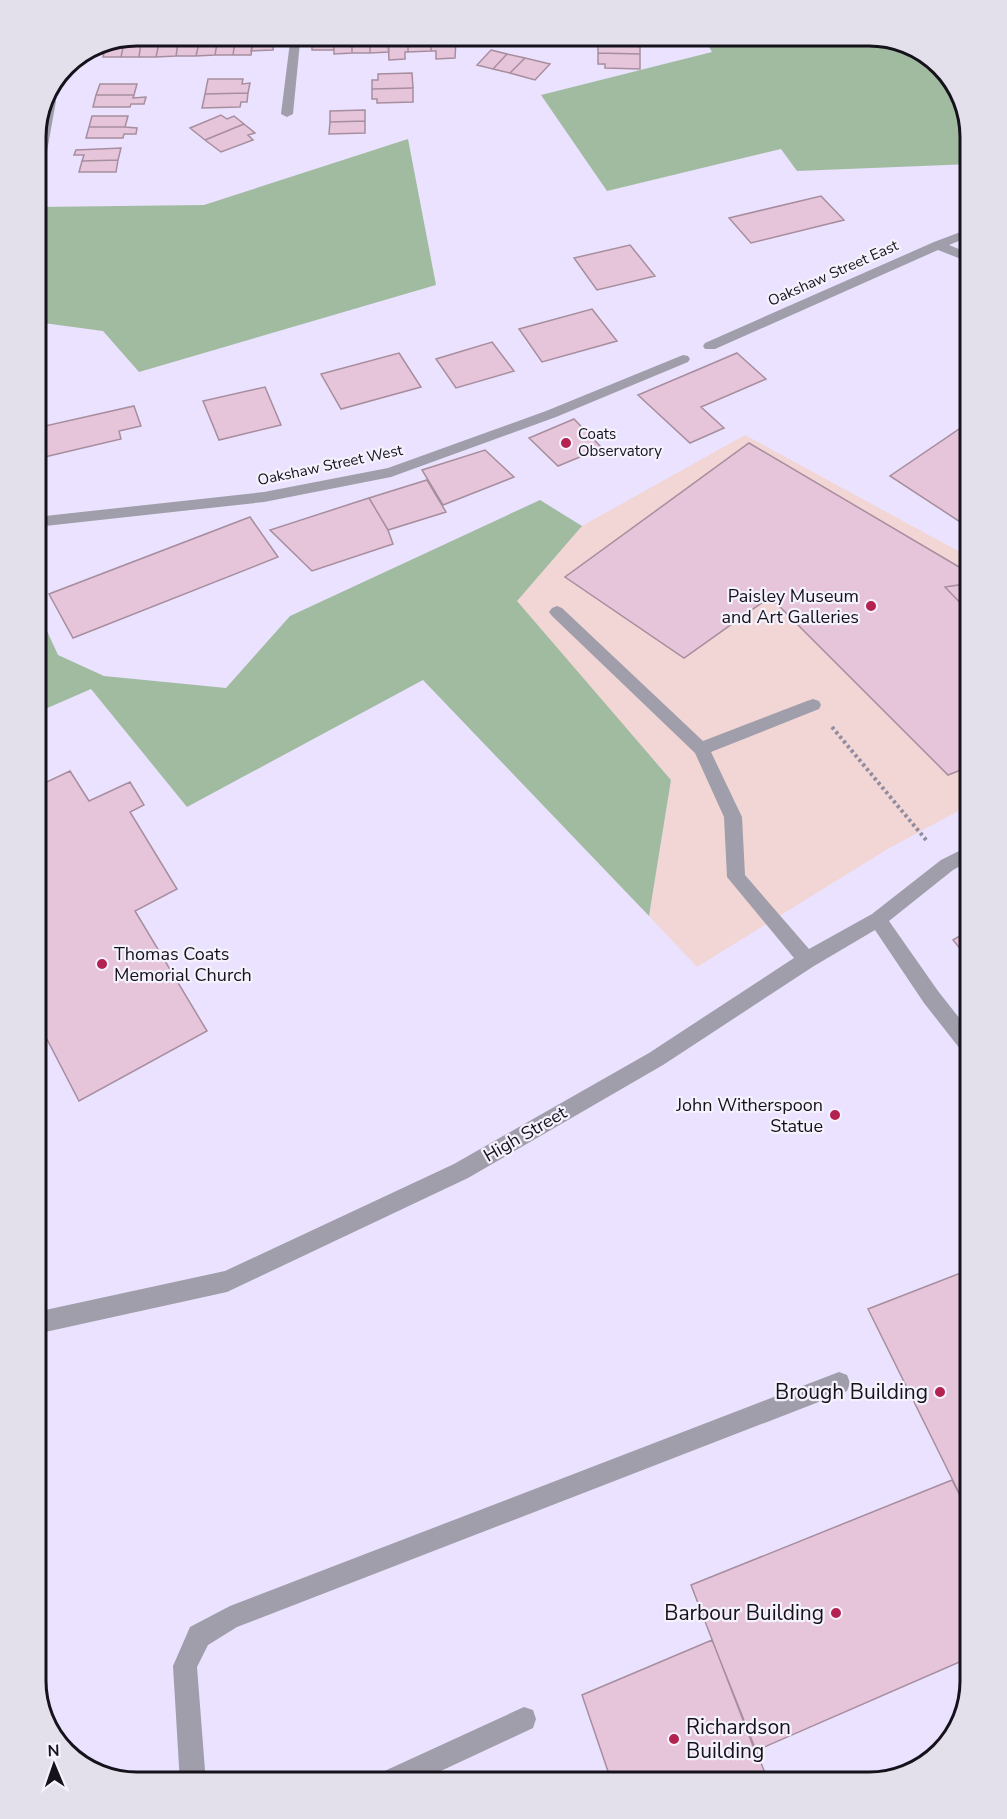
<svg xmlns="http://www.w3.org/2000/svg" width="1007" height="1819" viewBox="0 0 1007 1819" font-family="'Nunito Sans',sans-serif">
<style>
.commercial{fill:#f1d6d5}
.forest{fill:#a0bba0}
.building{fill:#e6c4da;stroke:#a78e9e;stroke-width:1.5}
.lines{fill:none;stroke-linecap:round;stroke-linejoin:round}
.path{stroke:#928ca0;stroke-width:4;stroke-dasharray:3 3;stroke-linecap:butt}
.minor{fill:#9f9eaa;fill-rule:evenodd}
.poi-dot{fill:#b32250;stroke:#f5f2fd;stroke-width:2}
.labels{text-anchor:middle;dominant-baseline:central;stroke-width:4.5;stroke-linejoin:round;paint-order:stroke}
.far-street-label{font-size:15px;fill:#15121b;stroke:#f5f2fd}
.far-poi-label{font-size:15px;fill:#15121b;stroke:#f5f2fd;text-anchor:start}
.poi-label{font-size:18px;fill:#15121b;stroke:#f5f2fd;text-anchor:end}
.street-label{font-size:18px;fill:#15121b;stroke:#f5f2fd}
.near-poi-label{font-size:21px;fill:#15121b;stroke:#f5f2fd;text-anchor:end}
.rim{fill:none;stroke:#15121b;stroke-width:3}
</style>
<rect width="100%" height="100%" fill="#eae2fe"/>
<path class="commercial" d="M745 435 971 558V804L886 850 697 967 649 916 671 780 516 601 582 526Z"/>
<path class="forest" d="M876 36 931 57 963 99 971 138V164L797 171 781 149 607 191 541 95 712 52 704 38Z
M408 139 436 285 139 372 103 331 36 322V207L204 205Z
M540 500 582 526 517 601 671 780 649 916 423 680 187 807 91 689 36 713V607L58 655 104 676 226 688 290 616Z"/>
<path class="building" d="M603 39H640V54L598 53V44L603 43Z
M431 40V51L408 52V41Z
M431 40H456L455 58 436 59V51H431Z
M334 41V50H312V42Z
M334 41H352V53L334 54Z
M352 41H370V53H352Z
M370 41H388L389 52 370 53Z
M388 41H408V52H405V59L389 60Z
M235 42H253L251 55H233Z
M235 42 233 55H215L217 43Z
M253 42H274L273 50 251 51Z
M124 43 121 57H103L106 44Z
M124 43H141L139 57H121Z
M141 43H159L156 57H139Z
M159 43H178L176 56 156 57Z
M178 43H199L196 56H176Z
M199 43H217L215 55 196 56Z
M99 44H106L104 54H83Z
M491 50 507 54 493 69 477 65Z
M598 53 640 54V69L605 68V64H598Z
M507 54 525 58 510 73 493 69Z
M525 58 550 64 535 80 510 73Z
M412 73 413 88 372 89V80H378V74Z
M208 79H243L242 84 250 83 248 93 205 94Z
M100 84H137L134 95H96Z
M413 88V102L377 103V99H372V89Z
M248 93 247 102H241L240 107 202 108 205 94Z
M96 95H134L133 98 146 97 144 104H131L130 107H93Z
M365 110V121L330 122V111Z
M221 115 227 119 234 116 244 124 205 140 190 128Z
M92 116H128L125 127H89Z
M365 121V133L329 134 330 122Z
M244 124 255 133 248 135 253 140 221 152 205 140Z
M89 127H125L137 128 136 134H124L123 138H86Z
M121 148 118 160 82 161 84 155H74L76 150Z
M118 160 116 172H79L82 161Z
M821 196 844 220 751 243 729 218Z
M630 245 655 276 597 290 574 258Z
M592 309 617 341 542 362 519 329Z
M492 342 514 371 456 388 436 359Z
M399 353 421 387 341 409 321 374Z
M737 353 766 379 701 407 724 428 690 443 638 395Z
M265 387 281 425 219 440 203 401Z
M134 406 141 426 119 431 121 439 36 459V428Z
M574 419 602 448 558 466 529 438Z
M971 421V529L890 476Z
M749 443 971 574V583L945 587 971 614V766L948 775 770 597 684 658 565 577Z
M485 450 514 477 443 505 422 470Z
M427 480 446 512 388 530 369 498Z
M369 498 388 530 393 544 312 571 270 530Z
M250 517 278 557 73 638 49 594Z
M971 583V614L945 587Z
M70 771 89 801 130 782 144 805 130 812 177 889 135 911 207 1031 79 1101 36 1018V801L41 799 36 787Z
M971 929V962L953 940Z
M971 1269V1517L868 1309Z
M952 1480 971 1517V1657L755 1751 691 1585Z
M712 1640 769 1783H612L582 1695Z"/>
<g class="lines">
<path class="path" d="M832 727 927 841"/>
<path class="minor" d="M290 42H300L293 114 287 117 281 114Z
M51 98 56 101 44 168 38 172C28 153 43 117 51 98Z
M971 228V236L949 245 971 254V263L938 250 715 349H705L703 346 705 343 934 242Z
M683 355 688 356 690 359 688 362 556 417 391 477 264 502 36 527V517L264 492 388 468 546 411Z
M557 606 562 608 703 741 807 701 813 699 819 701 821 705 819 709 711 752 742 817 745 875 809 949 872 914 941 860 971 845V860L953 870 889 921 938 991 971 1033V1057L964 1054 924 1003 875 930 814 966 663 1065 468 1178 227 1292 36 1334V1312L225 1271 454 1164 649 1053 794 958 727 877 724 817 695 753 552 616 549 612 552 608Z
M839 1372 847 1375 850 1383 847 1391 237 1627 208 1645 197 1667 206 1783H180L173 1666 190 1627 230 1606Z
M524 1707 533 1710 536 1719 533 1728 415 1783H374L378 1774Z"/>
</g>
<g class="poi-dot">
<circle cx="566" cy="443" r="6"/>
<circle cx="871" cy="606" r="6"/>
<circle cx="102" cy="964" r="6"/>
<circle cx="835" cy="1115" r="6"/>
<circle cx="940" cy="1392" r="6"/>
<circle cx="836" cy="1613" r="6"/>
<circle cx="674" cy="1739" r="6"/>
</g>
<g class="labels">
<g class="far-street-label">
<text transform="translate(833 273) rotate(-24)">Oakshaw Street East</text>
<text transform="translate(330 465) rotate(-12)">Oakshaw Street West</text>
</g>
<g class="far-poi-label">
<text x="578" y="434">Coats<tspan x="578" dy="17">Observatory</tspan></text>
</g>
<g class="poi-label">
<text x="859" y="596">Paisley Museum<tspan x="859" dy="21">and Art Galleries</tspan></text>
<text x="114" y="954" text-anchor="start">Thomas Coats<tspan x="114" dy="21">Memorial Church</tspan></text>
<text x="823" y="1105">John Witherspoon<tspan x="823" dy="21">Statue</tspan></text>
</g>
<g class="street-label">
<text transform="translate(525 1134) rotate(-30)">High Street</text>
</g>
<g class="near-poi-label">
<text x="928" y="1392">Brough Building</text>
<text x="824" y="1613">Barbour Building</text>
<text x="686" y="1727" text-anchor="start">Richardson<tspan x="686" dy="24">Building</tspan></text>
</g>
</g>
<path d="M0 0H1007V1819H0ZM137 46H869A91 91 0 0 1 960 137V1681A91 91 0 0 1 869 1772H137A91 91 0 0 1 46 1681V137A91 91 0 0 1 137 46Z" fill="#e3e0eb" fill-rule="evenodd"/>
<path class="rim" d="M137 46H869A91 91 0 0 1 960 137V1681A91 91 0 0 1 869 1772H137A91 91 0 0 1 46 1681V137A91 91 0 0 1 137 46Z"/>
<g transform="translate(54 1765) rotate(358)" stroke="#f5f2fd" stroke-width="4.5" paint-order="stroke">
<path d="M0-4.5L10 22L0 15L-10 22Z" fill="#15121b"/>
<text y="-9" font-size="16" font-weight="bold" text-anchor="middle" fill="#15121b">N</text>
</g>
</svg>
